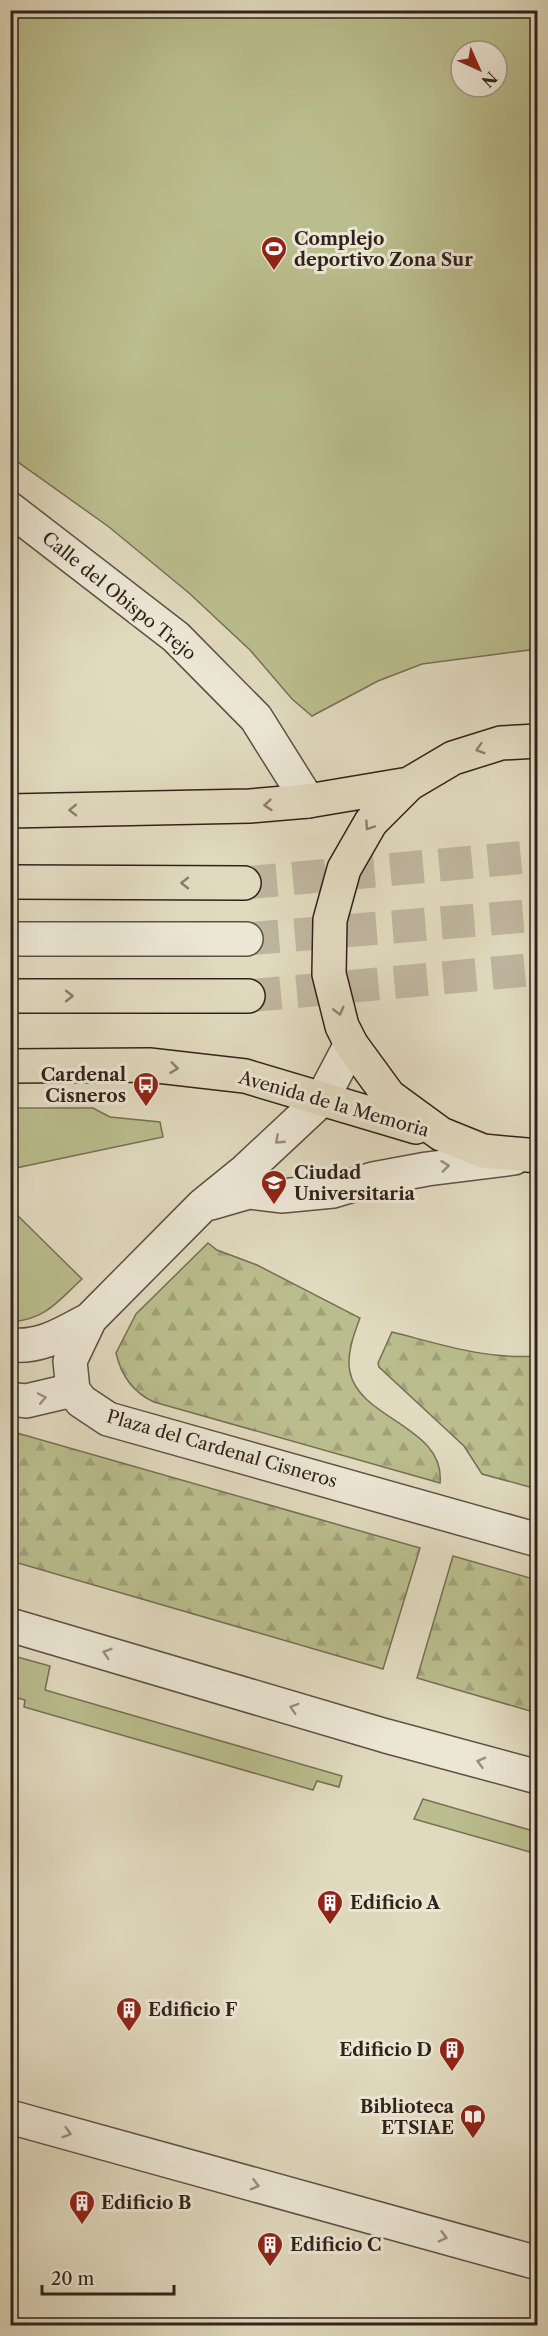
<svg xmlns="http://www.w3.org/2000/svg" width="548" height="2336" viewBox="0 0 548 2336" font-family="'Libre Caslon Text',serif">
<style>
.forest{fill:url(#forest-firs);stroke:#767054;stroke-width:1.5}
.garden{fill:#babd8d;stroke:#767054;stroke-width:1.5;fill-rule:evenodd}
.lines{fill:none;stroke-linecap:round;stroke-linejoin:round}
.minor-tunnel{stroke:#beb59e;stroke-width:33;stroke-dasharray:33 16;stroke-linecap:butt}
.highway-tunnel{stroke:#beb59e;stroke-width:33;stroke-dasharray:33 16;stroke-linecap:butt}
.minor-casing{stroke:#5d5044;stroke-width:36}
.major-casing{stroke:#31221b;stroke-width:36}
.highway-casing{stroke:#31221b;stroke-width:36}
.minor{stroke:#ece7d5;stroke-width:33}
.major{stroke:#e1dabf;stroke-width:33}
.highway{stroke:#e1dabf;stroke-width:33}
.oneway{stroke:#897e6d}
.oneway2{stroke:#988e81}
.labels{text-anchor:middle;dominant-baseline:central;stroke-width:6;stroke-linejoin:round;paint-order:stroke}
.poi-label{font-size:18px;font-weight:bold;fill:#31221b;stroke:#ece7d5;text-anchor:start}
.street-label{font-size:18px;fill:#31221b;stroke:#ece7d5}
</style>
<defs>
<pattern id="forest-firs" width="22" height="20" patternUnits="userSpaceOnUse" patternTransform="scale(1.5)"><rect width="22" height="20" fill="#babd8d"/><path d="M5 1l3.5 6h-7zM16 11l3.5 6h-7z" fill="#a0a279"/></pattern>
</defs>
<rect width="100%" height="100%" fill="#e1dabf"/>
<filter id="stains"><feTurbulence type="fractalNoise" baseFrequency=".00333" numOctaves="4"/><feColorMatrix values="0 0 0 0 .2 0 0 0 0 .09 0 0 0 0 .02 0 0 0 .5 -.17"/></filter>
<radialGradient id="worn" r=".72"><stop offset=".6" stop-color="#630" stop-opacity="0"/><stop offset="1" stop-color="#630" stop-opacity=".3"/></radialGradient>
<path class="forest" d="M208 1243 217 1250 257 1265 360 1318C354 1334 346 1355 350 1372 359 1419 446 1427 440 1483L154 1402C132 1392 121 1375 116 1353L136 1314Z
M392 1332C440 1344 487 1360 537 1356V1489L482 1474 464 1446 379 1367 378 1363Z
M10 1431 420 1548 383 1669 11 1561Z
M453 1556 537 1580V1713L417 1678Z"/>
<path class="garden" d="M10 11H537V649L422 664 378 681 312 716 292 699 250 650 189 593 109 527 11 457ZM461 51H497V87H461Z
M11 1108H93L110 1117 160 1122 163 1137 11 1169Z
M11 1209 82 1279C57 1302 46 1319 11 1322Z
M10 1655 50 1666 45 1690 342 1776 339 1787 317 1781 313 1790 24 1707 25 1700 11 1696Z
M423 1799 537 1832V1854L414 1819Z"/>
<g class="lines">
<path class="minor-tunnel" d="M246 939 538 915"/>
<path class="highway-tunnel" d="M244 883 538 856
M248 996 538 969"/>
<defs>
<path id="minor" d="M10 509 176 637 256 718 308 801
M10 939H246
M351 1044 322 1099 245 1171 203 1205 90 1319 70 1361 73 1390 81 1401 108 1419 538 1540
M211 1203 249 1192 281 1196 333 1191 373 1179 427 1169 514 1158
M10 1345C41 1348 64 1333 90 1319
M10 1399 26 1401 73 1390
M10 1625 386 1736 538 1777
M10 2117 538 2263"/>
<path id="major" d="M538 741 501 743 453 758 409 784 371 822 344 869 330 920 329 974 342 1026 351 1044 389 1096 441 1134 483 1151 538 1156
M10 811 250 806 308 801 409 784
M10 1066 149 1065 245 1076 416 1127"/>
<path id="highway" d="M10 882 244 883
M10 996H248"/>
</defs>
<use href="#minor" class="minor-casing"/>
<use href="#major" class="major-casing"/>
<use href="#highway" class="highway-casing"/>
<use href="#minor" class="minor"/>
<use href="#major" class="major"/>
<use href="#highway" class="highway"/>
</g>
<defs><path id="oneway-chevron" d="M-2-3.5L2.5 0L-2 3.5" fill="none" stroke-width="1.6" stroke-linecap="round" stroke-linejoin="round" transform="scale(1.5)"/></defs>
<g class="oneway">
<use href="#oneway-chevron" transform="translate(480 749) rotate(163)"/>
<use href="#oneway-chevron" transform="translate(268 805) rotate(175)"/>
<use href="#oneway-chevron" transform="translate(73 810) rotate(179)"/>
<use href="#oneway-chevron" transform="translate(369 826) rotate(124)"/>
<use href="#oneway-chevron" transform="translate(185 883) rotate(-180)"/>
<use href="#oneway-chevron" transform="translate(69 996)"/>
<use href="#oneway-chevron" transform="translate(339 1011) rotate(76)"/>
<use href="#oneway-chevron" transform="translate(174 1068) rotate(7)"/>
</g>
<g class="oneway2">
<use href="#oneway-chevron" transform="translate(279 1140) rotate(137)"/>
<use href="#oneway-chevron" transform="translate(445 1166) rotate(-7)"/>
<use href="#oneway-chevron" transform="translate(42 1398) rotate(-12)"/>
<use href="#oneway-chevron" transform="translate(107 1653) rotate(-163)"/>
<use href="#oneway-chevron" transform="translate(294 1708) rotate(-163)"/>
<use href="#oneway-chevron" transform="translate(481 1762) rotate(-165)"/>
<use href="#oneway-chevron" transform="translate(67 2133) rotate(16)"/>
<use href="#oneway-chevron" transform="translate(255 2185) rotate(15)"/>
<use href="#oneway-chevron" transform="translate(443 2237) rotate(15)"/>
</g>
<defs>
<symbol id="stadium-pin" viewBox="-11 -11 22 30"><path d="M0 17L-7.5 6A9.5 9.5 0 1 1 7.5 6Z" fill="#8f2418" stroke="#ece7d5"/><path d="M0-5a6.5 5 0 1 0 0 10a6.5 5 0 1 0 0-10ZM-3.5-1.8h7v3.6h-7Z" fill="#fff"/></symbol>
<symbol id="bus-pin" viewBox="-11 -11 22 30"><path d="M0 17L-7.5 6A9.5 9.5 0 1 1 7.5 6Z" fill="#8f2418" stroke="#ece7d5"/><path d="M-5-6H5V4H4V6H2V4H-2V6H-4V4H-5ZM-3.5-4V0h7V-4ZM-3.5 1.2v1.5H-2V1.2ZM2 1.2v1.5H3.5V1.2Z" fill="#fff"/></symbol>
<symbol id="university-pin" viewBox="-11 -11 22 30"><path d="M0 17L-7.5 6A9.5 9.5 0 1 1 7.5 6Z" fill="#8f2418" stroke="#ece7d5"/><path d="M0-5L7-2L0 1L-7-2ZM-4 1L0 2.5L4 1V4Q0 6-4 4Z" fill="#fff"/></symbol>
<symbol id="building-pin" viewBox="-11 -11 22 30"><path d="M0 17L-7.5 6A9.5 9.5 0 1 1 7.5 6Z" fill="#8f2418" stroke="#ece7d5"/><path d="M-4-6H4V6H1V3H-1V6H-4ZM-2.5-4.3h1.7v1.8h-1.7ZM.8-4.3h1.7v1.8H.8ZM-2.5-1h1.7V.8h-1.7ZM.8-1h1.7V.8H.8Z" fill="#fff"/></symbol>
<symbol id="library-pin" viewBox="-11 -11 22 30"><path d="M0 17L-7.5 6A9.5 9.5 0 1 1 7.5 6Z" fill="#8f2418" stroke="#ece7d5"/><path d="M-6-4Q-3-5.5-.7-3.5V5Q-3 3-6 4ZM6-4Q3-5.5 .7-3.5V5Q3 3 6 4Z" fill="#fff"/></symbol>
</defs>
<g fill-rule="evenodd">
<use href="#stadium-pin" x="259" y="234" width="30" height="40"/>
<use href="#bus-pin" x="131" y="1070" width="30" height="40"/>
<use href="#university-pin" x="259" y="1168" width="30" height="40"/>
<use href="#building-pin" x="315" y="1888" width="30" height="40"/>
<use href="#building-pin" x="114" y="1995" width="30" height="40"/>
<use href="#building-pin" x="437" y="2035" width="30" height="40"/>
<use href="#library-pin" x="458" y="2102" width="30" height="40"/>
<use href="#building-pin" x="67" y="2188" width="30" height="40"/>
<use href="#building-pin" x="255" y="2230" width="30" height="40"/>
</g>
<g class="labels">
<g class="poi-label">
<text x="294" y="239">Complejo<tspan x="294" dy="21">deportivo Zona Sur</tspan></text>
<text x="126" y="1075" text-anchor="end">Cardenal<tspan x="126" dy="21">Cisneros</tspan></text>
<text x="294" y="1173">Ciudad<tspan x="294" dy="21">Universitaria</tspan></text>
<text x="350" y="1903">Edificio A</text>
<text x="148" y="2010">Edificio F</text>
<text x="432" y="2050" text-anchor="end">Edificio D</text>
<text x="454" y="2107" text-anchor="end">Biblioteca<tspan x="454" dy="21">ETSIAE</tspan></text>
<text x="101" y="2203">Edificio B</text>
<text x="290" y="2245">Edificio C</text>
</g>
<g class="street-label">
<text transform="translate(119 596) rotate(39)">Calle del Obispo Trejo</text>
<text transform="translate(334 1104) rotate(16)">Avenida de la Memoria</text>
<text transform="translate(222 1449) rotate(16)">Plaza del Cardenal Cisneros</text>
</g>
</g>
<rect width="548" height="2336" fill="none" stroke="#e1dabf" stroke-width="36"/>
<rect x="12" y="12" width="524" height="2312" fill="none" stroke="#31221b" stroke-width="3"/>
<rect x="18" y="18" width="512" height="2300" fill="none" stroke="#31221b" stroke-width="1.5"/>
<g transform="translate(479 69) rotate(135)"><circle r="28" fill="#ece7d5" stroke="#a1988b" stroke-width="1.5"/>
<path d="M0-4.5L10 22L0 15L-10 22Z" fill="#8f2418"/>
<text y="-9" font-size="16" font-weight="bold" text-anchor="middle" fill="#31221b">N</text>
</g>
<path d="M42 2285v9h132v-9" fill="none" stroke="#31221b" stroke-width="3"/>
<text x="51" y="2285" font-size="18" fill="#31221b" stroke="#ece7d5" stroke-width="4.5" paint-order="stroke">20 m</text>
<rect width="100%" height="100%" filter="url(#stains)"/>
<rect width="100%" height="100%" fill="url(#worn)"/>
</svg>
